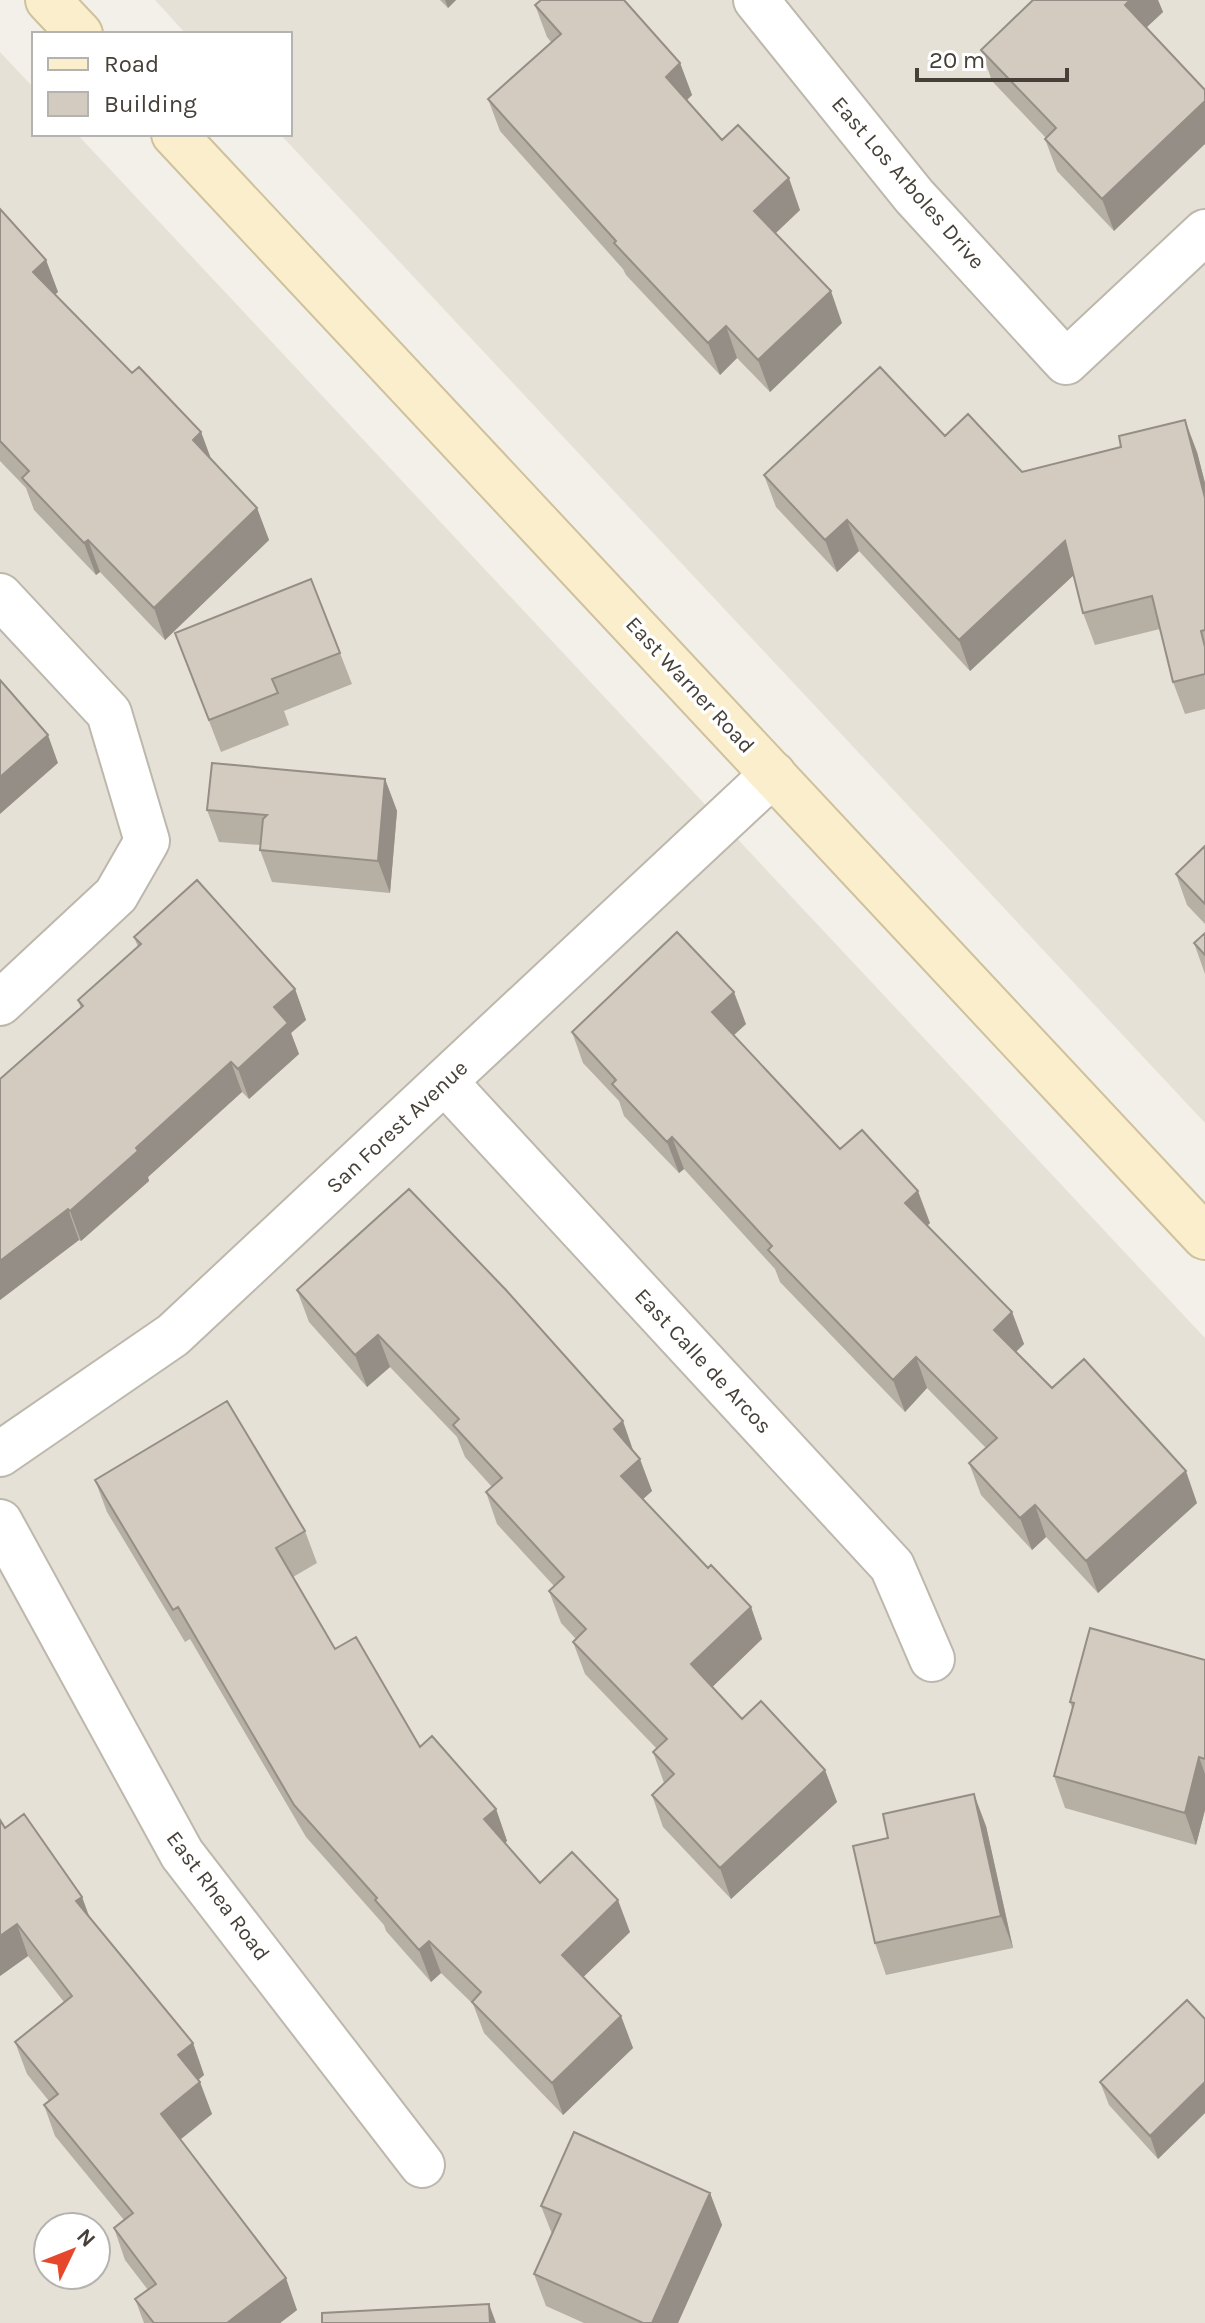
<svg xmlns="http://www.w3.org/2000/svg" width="1205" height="2323" viewBox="0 0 1205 2323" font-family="Karla,sans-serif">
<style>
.residential{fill:#e6e1d7;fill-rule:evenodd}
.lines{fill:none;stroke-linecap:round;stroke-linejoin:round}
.minor-casing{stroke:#bdb7ac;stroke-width:48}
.secondary-casing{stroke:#cec19c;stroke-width:48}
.minor{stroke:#fff;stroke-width:44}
.secondary{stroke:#faeecc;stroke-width:44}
.wall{fill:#b5afa4}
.shaded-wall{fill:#948e86}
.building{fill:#d3cbbf;stroke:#948e86;stroke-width:2}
.labels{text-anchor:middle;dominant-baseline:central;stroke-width:7;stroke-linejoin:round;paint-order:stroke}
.street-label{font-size:22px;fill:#464038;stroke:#fff}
</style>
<rect width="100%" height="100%" fill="#f3f0e9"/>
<path class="residential" d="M155 0H1205V1123L280 134H290V34H186Z
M0 52 34 88V134H77L1205 1338V2323H0ZM48 2227H96V2275H48Z"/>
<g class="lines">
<defs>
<path id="minor" d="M756 0 914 196 1066 362 1205 232
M0 596 109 713 147 841 116 895 0 1003
M445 1082 892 1566 932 1659
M0 1454 173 1335 773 774
M0 1522 182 1854 422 2165"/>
<path id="secondary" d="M48 0 80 34
M174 134 1205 1237"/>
</defs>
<use href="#minor" class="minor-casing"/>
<use href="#secondary" class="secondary-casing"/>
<use href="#minor" class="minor"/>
<use href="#secondary" class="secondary"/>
</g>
<path class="wall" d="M440 0H456L448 8Z
M1033 0H1158L1163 12 1146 28 1114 231 1057 171 1045 139 1046 138 992 81 981 50Z
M535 5 680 63 692 95 687 100 722 140 800 210 775 234 842 323 770 392 737 358 720 375 626 275 623 269 500 131 488 99 551 42 547 37Z
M0 209 46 260 58 292 55 294 132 373 201 432 211 460 257 508 269 540 165 640 100 572 96 575 34 510 26 488 0 461Z
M945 436 1022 472 1197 452 1205 483V709L1185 714 1173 682 1160 629 1095 645 1083 613 1074 575 970 671 859 551 837 572 776 507 764 475Z
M175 633 340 653 352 684 284 711 289 725 221 752Z
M385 779 397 811 390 893 272 882 260 850 261 845 219 842 207 810Z
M1205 846V924L1187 905 1176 874Z
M1205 933V974L1194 943Z
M134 937 295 989 306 1020 291 1033 299 1054 249 1099 242 1092 148 1177 149 1181 81 1241 79 1240 0 1300V1079L81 1008 78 1000 138 947Z
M746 1024 734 1035 840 1149 930 1223 927 1226 1012 1312 1024 1344 1016 1352 1052 1388 1197 1503 1098 1593 1046 1537 1032 1550 981 1495 969 1463 986 1448 927 1388 905 1412 780 1282 775 1269 684 1169 679 1173 624 1116 619 1101 583 1063 572 1032Z
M297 1290 634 1453 652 1491 643 1499 708 1568 751 1607 762 1639 712 1687 742 1719 825 1770 837 1802 731 1899 663 1827 652 1795 664 1783 653 1752 657 1749 585 1674 573 1642 576 1639 561 1623 549 1591 554 1586 497 1524 486 1492 492 1487 465 1457 457 1437 390 1367 367 1387 309 1322Z
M95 1480 305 1531 317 1563 293 1577 335 1649 420 1747 496 1809 507 1841 505 1843 540 1883 630 1932 583 1977 621 2016 633 2048 563 2115 484 2033 473 2004 441 1973 431 1982 386 1931 384 1925 306 1837 190 1639 185 1642 107 1512Z
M1205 1660V1810L1196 1845 1065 1808 1054 1776 1072 1708 1070 1702Z
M0 1820 5 1828 82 1897 90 1918 193 2043 204 2075 198 2080 212 2114 180 2140 297 2310 280 2323H144L135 2299 148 2290 125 2260 114 2228 124 2220 55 2136 44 2105 49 2101 27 2074 15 2042 64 2002 28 1956 0 1976Z
M986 1826 1013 1948 886 1975 875 1943Z
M1205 2019V2113L1158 2159 1109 2105 1100 2082Z
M710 2193 722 2225 678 2323H584L546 2306 534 2274 552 2234 541 2206Z"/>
<path class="shaded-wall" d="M445 0H456L448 8Z
M1130 0H1158L1163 12 1136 37 1125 5Z
M680 63 692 95 677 109 666 77Z
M1205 101V144L1114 231 1102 199Z
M789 178 800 210 765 243 754 211Z
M46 260 58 292 45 303 33 272Z
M831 291 842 323 770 392 758 360Z
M726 326 737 358 720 375 708 343Z
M1185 420 1197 452 1205 483V498Z
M201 432 213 464 193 440Z
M257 508 269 540 165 640 154 608Z
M847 520 859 551 837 572 825 540Z
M88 540 100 572 96 575 84 543Z
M1065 541 1077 572 970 671 959 640Z
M48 735 58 763 0 814V777Z
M385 779 397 811 390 893 378 861Z
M295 989 306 1020 291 1033 299 1054 249 1099 238 1069 274 1007Z
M734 992 746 1024 724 1044 712 1012Z
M231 1062 242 1092 148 1177 149 1181 81 1241 70 1211 136 1148Z
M672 1137 684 1169 679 1173 667 1142Z
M918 1191 930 1223 917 1235 905 1203Z
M68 1209 79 1240 0 1300V1261Z
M1012 1312 1024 1344 1005 1362 994 1330Z
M378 1335 390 1367 367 1387 355 1355Z
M916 1357 927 1388 905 1412 893 1380Z
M623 1421 634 1453 614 1429Z
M640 1459 652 1491 633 1508 621 1476Z
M1186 1471 1197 1503 1098 1593 1086 1561Z
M1035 1505 1046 1537 1032 1550 1020 1518Z
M751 1607 762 1639 703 1696 691 1664Z
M1199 1757 1205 1774V1810L1196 1845 1185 1813Z
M825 1770 837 1802 731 1899 720 1868Z
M974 1794 986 1826 1013 1948 1001 1916Z
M496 1809 507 1841 495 1851 484 1819Z
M82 1897 93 1928 76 1901Z
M618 1900 630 1932 573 1987 562 1955Z
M17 1924 28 1956 0 1976V1936Z
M429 1941 441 1973 431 1982 419 1950Z
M621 2016 633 2048 563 2115 552 2083Z
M193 2043 204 2075 190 2087 178 2055Z
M200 2082 212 2114 172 2146 161 2114Z
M1205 2082V2113L1158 2159 1150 2136Z
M710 2193 722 2225 678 2323H652Z
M286 2278 297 2310 280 2323H227Z
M489 2304 496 2323H490Z"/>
<path class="building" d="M541 0H624L680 63 666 77 722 140 738 125 789 178 754 211 831 291 758 360 726 326 708 343 614 243 616 241 488 99 561 34 535 5Z
M1033 0H1130L1125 5 1205 90V101L1102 199 1045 139 1056 128 981 50Z
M0 209 46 260 33 272 132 373 139 367 201 432 193 440 257 508 154 608 88 540 84 543 22 478 29 471 0 441Z
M880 367 945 436 968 414 1022 472 1121 447 1119 436 1185 420 1205 498V630L1201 631 1205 647V674L1173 682 1152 596 1083 613 1065 541 959 640 847 520 825 540 764 475Z
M311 579 340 653 272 679 278 693 209 720 175 633Z
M0 680 48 735 0 777Z
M212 763 385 779 378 861 260 850 263 819 267 815 207 810Z
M1205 846V904L1176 874Z
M197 880 295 989 274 1007 288 1023 238 1069 231 1062 136 1148 138 1151 70 1211 68 1209 0 1261V1079L83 1006 78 1000 141 944 134 937Z
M677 932 734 992 712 1012 840 1149 862 1130 918 1191 905 1203 1012 1312 994 1330 1052 1388 1084 1359 1186 1471 1086 1561 1035 1505 1020 1518 969 1463 997 1438 916 1357 893 1380 768 1250 772 1246 672 1137 667 1142 612 1084 616 1080 572 1032Z
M1205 933V955L1194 943Z
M409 1189 506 1290 623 1421 614 1429 640 1459 621 1476 708 1568 711 1565 751 1607 691 1664 742 1719 761 1701 825 1770 720 1868 652 1795 674 1774 653 1752 667 1739 573 1642 586 1629 549 1591 564 1577 486 1492 502 1478 453 1425 459 1419 378 1335 355 1355 297 1290Z
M227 1401 305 1531 276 1548 335 1649 356 1637 420 1747 432 1736 496 1809 484 1819 540 1883 572 1852 618 1900 562 1955 621 2016 552 2083 472 2002 481 1992 429 1941 419 1950 375 1900 377 1898 294 1805 178 1607 173 1610 95 1480Z
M1090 1628 1205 1660V1759L1199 1757 1185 1813 1054 1776 1074 1703 1070 1702Z
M974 1794 1001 1916 875 1943 853 1846 888 1838 883 1814Z
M24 1814 82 1897 76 1901 193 2043 178 2055 200 2082 161 2114 286 2278 227 2323H154L135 2299 156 2284 114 2228 133 2213 44 2105 58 2094 15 2042 72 1996 17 1924 0 1936V1820L5 1828Z
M1187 2000 1205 2019V2082L1150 2136 1100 2082Z
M574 2132 710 2193 652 2323H643L534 2274 561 2214 541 2206Z
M489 2304 490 2323H322V2313Z"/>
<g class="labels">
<g class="street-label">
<text transform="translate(908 183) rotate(49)">East Los Arboles Drive</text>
<text transform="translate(690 685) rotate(47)">East Warner Road</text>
<text transform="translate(397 1127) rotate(-43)">San Forest Avenue</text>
<text transform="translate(703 1361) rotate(47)">East Calle de Arcos</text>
<text transform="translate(218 1896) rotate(53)">East Rhea Road</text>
</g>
</g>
<rect x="32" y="32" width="260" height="104" fill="#ffffff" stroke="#b5b3af" stroke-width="2"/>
<rect x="48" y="58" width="40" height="12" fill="#faeecc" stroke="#b5b3af" stroke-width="2"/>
<text x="104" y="72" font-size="24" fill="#464038">Road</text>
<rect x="48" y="92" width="40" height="24" fill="#d3cbbf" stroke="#b5b3af" stroke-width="2"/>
<text x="104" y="112" font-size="24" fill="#464038">Building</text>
<g transform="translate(72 2251) rotate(47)"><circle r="38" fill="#ffffff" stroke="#b5b3af" stroke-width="2"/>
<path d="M0-6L14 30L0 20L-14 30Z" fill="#e6482c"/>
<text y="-12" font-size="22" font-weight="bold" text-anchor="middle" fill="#464038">N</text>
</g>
<path d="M917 68v12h150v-12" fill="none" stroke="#464038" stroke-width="4"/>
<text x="929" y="68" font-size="24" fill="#464038" stroke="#ffffff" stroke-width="6" paint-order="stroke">20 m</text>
</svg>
